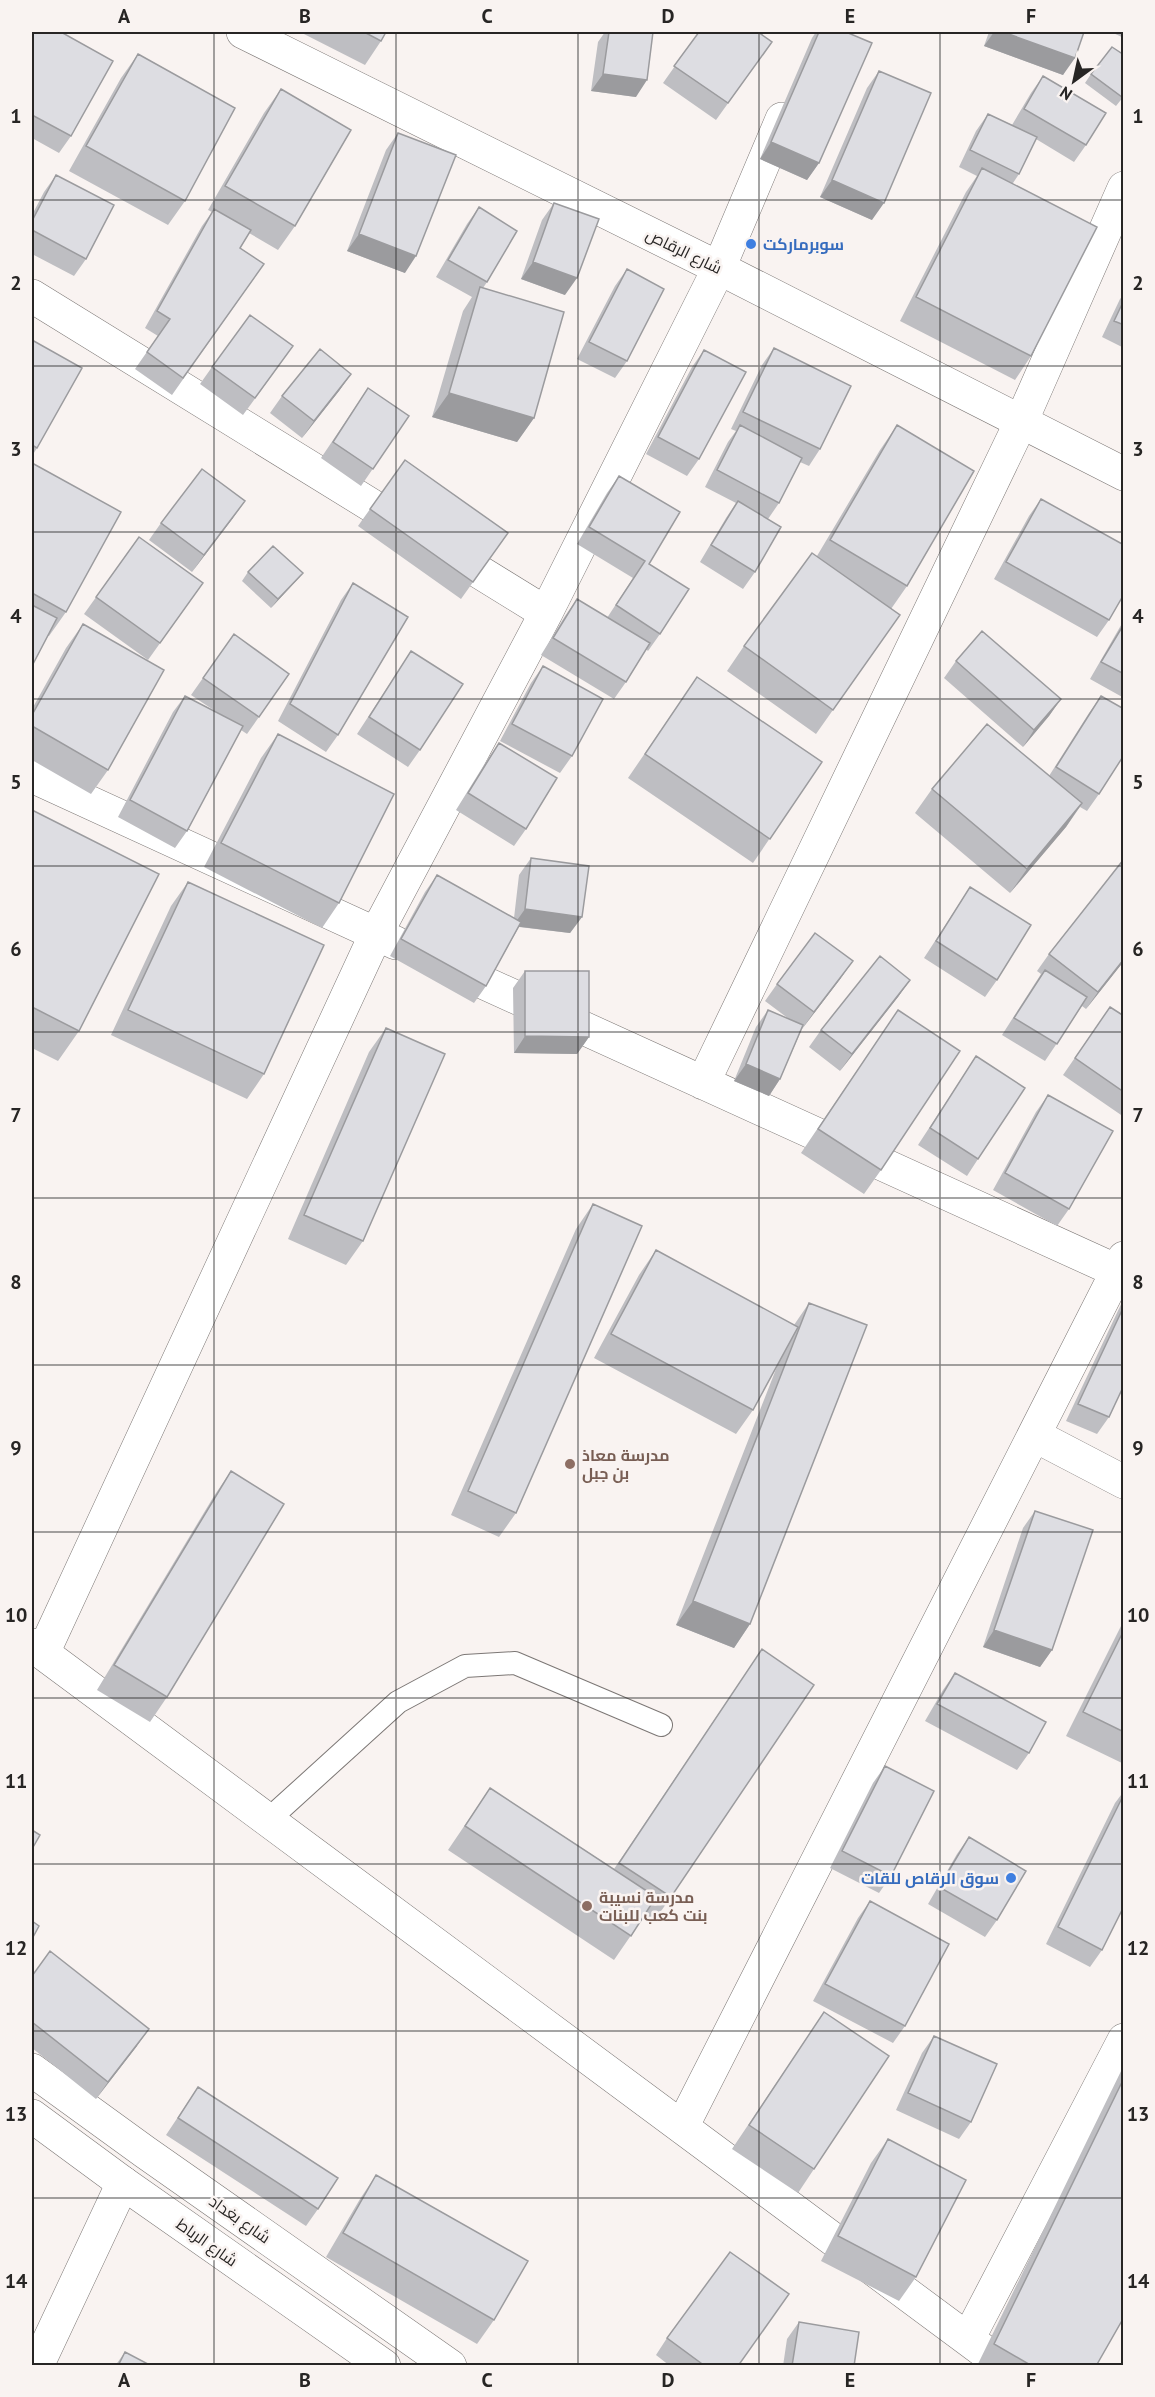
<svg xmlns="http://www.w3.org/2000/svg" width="1155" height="2397" viewBox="0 0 1155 2397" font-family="'PT Sans',Cairo,sans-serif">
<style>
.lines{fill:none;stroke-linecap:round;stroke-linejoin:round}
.lane-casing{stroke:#7c7775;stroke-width:24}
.street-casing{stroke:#7c7775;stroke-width:34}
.secondary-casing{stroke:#7c7775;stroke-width:34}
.lane{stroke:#fff;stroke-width:22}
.street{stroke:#fff;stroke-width:33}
.secondary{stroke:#fff;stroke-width:33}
.wall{fill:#bebec2}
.shaded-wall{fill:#9b9b9e}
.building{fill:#dddde2;stroke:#9b9b9e;stroke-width:1.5}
.grid{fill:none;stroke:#272524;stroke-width:1.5;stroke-opacity:0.55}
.shop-dot{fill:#3f7fe0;stroke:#f9f3f1;stroke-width:2}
.education-dot{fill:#8d6e63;stroke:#f9f3f1;stroke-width:2}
.labels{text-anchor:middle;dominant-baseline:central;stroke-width:5;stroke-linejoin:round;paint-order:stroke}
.shop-label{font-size:16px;font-weight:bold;fill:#366cbe;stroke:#f9f3f1;text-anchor:start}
.street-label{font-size:16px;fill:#272524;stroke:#f9f3f1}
.education-label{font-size:16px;font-weight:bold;fill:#785e54;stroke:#f9f3f1;text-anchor:start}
.neatline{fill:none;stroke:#272524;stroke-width:2}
.grid-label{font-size:20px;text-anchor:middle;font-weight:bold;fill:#272524}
</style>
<rect width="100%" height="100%" fill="#f9f3f1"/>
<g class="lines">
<defs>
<path id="lane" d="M268 1820 398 1702 465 1666 515 1663 661 1725"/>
<path id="street" d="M32 296 546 613
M32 776 396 943
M445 965 1117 1271
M703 1083 1021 422 1124 188
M1034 1435 1124 1482
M32 1645 1004 2366
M43 1653 376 934 546 613 719 268 782 119
M682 2127 1124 1258
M968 2339 1124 2040
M37 2366 123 2183"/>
<path id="secondary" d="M243 32 719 268 1124 474
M32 2070 145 2152 450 2366
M32 2116 123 2183 384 2366"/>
</defs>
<use href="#lane" class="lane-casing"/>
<use href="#street" class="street-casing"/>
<use href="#secondary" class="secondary-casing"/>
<use href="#lane" class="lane"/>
<use href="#street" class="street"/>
<use href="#secondary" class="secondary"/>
</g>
<path class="wall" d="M32 32H61L71 136 59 153 32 138Z
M300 32H386L381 41 365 65Z
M605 32H609L636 97 591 91 598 42Z
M699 32 772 42 716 120 663 83Z
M816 32H846L819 163 807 180 760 159 812 38Z
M989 32H1084L1063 75 984 46Z
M1111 32H1124V38Z
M138 54 185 201 168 225 69 171 121 78Z
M1124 55V96L1116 106 1085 83 1091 74Z
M879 71 872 220 820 197 867 88Z
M1043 76 1086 145 1074 162 1036 139 1019 174 1013 183 1031 356 1015 380 900 321 966 192 977 176 959 167 976 131 988 114 1012 125 1031 93Z
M281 89 295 226 278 250 249 233 240 248 264 264 172 395 135 369 158 336 145 328 202 226 212 212 208 210 264 113Z
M398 133 405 273 347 251 386 150Z
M56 175 86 259 74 276 32 254V215L44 192Z
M554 203 565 295 521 279 542 220Z
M479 207 487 282 483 288 534 418 517 442 432 417 463 311 472 297 436 277 467 224Z
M627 269V361L615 378 577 359 615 286Z
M1124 294V348L1102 337 1120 299Z
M32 340 37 448 32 456Z
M774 348 820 449 809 466 800 462 779 503 768 519 755 572 743 589 700 562 726 518 736 503 705 487 728 442 736 431 731 429 762 365Z
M704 350 699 459 687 476 646 454 692 367Z
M281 363 243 415 200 384 212 367Z
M351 374 339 391 302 438 270 413 282 396Z
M368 388 409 416 361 486 321 458Z
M897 425 907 586 891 609 900 615 816 734 727 671 744 646 817 556 880 450Z
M405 460 508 533 461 599 358 526Z
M32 463 66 612 49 636H48L32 666Z
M619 476 649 564 660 634 648 651 646 649 626 682 614 699 541 655 565 616 577 599 607 618 633 578 577 544 607 493Z
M1041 499 1109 620 1097 637 994 579 1029 516Z
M233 518 192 572 149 540 161 523Z
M139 537 203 583 148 660 84 614Z
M248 572 303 573 296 581 271 608 242 581Z
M353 583 338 735 326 752 278 721 341 600Z
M1124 620V698L1090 679Z
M83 624 108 770 91 794 32 760V709L66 648Z
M234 634 289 674 247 734 241 730 187 831 175 848 118 817 173 712 185 696 215 711 191 695Z
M411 651 420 750 408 767 357 734Z
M956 661 1061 699 1049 716 1023 747 944 678Z
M543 666 572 756 560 773 500 741 531 683Z
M697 677 822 762 753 863 628 778Z
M1101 696 1099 794 1087 811 1080 807 1066 827 1010 893 915 813 932 789 1049 776 1089 713Z
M278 734 339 903 322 928 204 867 261 758Z
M499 743 526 829 514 846 456 810 487 760Z
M32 810 79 1031 58 1061 32 1048Z
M531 858 582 917 570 933 519 927 486 986 474 1003 390 956 425 892 437 875 514 918 519 875Z
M188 882 264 1074 247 1099 111 1035 171 906Z
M970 887 997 980 985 997 924 958Z
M1049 954 1124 961 1086 1009 1082 1006 1045 1061 1002 1035 1041 974 1037 971Z
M525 971 589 1037 577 1054 514 1053 513 988Z
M841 978 802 1029 780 1079 769 1096 734 1081 756 1027 768 1010 789 1019 765 1001 777 984Z
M910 980 898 997 840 1071 809 1047 821 1030Z
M1110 1007 1124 1016V1117L1063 1075Z
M898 1010 881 1170 864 1194 801 1153Z
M386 1028 363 1241 346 1265 288 1239 369 1052Z
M976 1056 978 1159 967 1176 918 1145Z
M1048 1095 1069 1209 1057 1226 993 1190 1036 1112Z
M593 1204 516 1513 499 1537 451 1515 576 1229Z
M656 1250 794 1325 809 1303 750 1624 734 1648 676 1625 778 1364 753 1410 736 1434 594 1358 639 1275Z
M1124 1298V1385L1109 1417 1097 1434 1066 1421Z
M231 1471 167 1697 150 1722 97 1690 214 1496Z
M1035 1511 1052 1650 1040 1667 983 1647 1023 1528Z
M1124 1620V1764L1066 1736Z
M762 1649 671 1897 654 1921 645 1915 614 1960 448 1850 490 1788 614 1869Z
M955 1673 1029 1753 1017 1770 925 1721 943 1690Z
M885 1766 891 1876 879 1893 830 1868 873 1783Z
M1124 1791V1906L1102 1950 1090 1967 1046 1944 1115 1803Z
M969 1837 997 1920 985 1937 928 1904 957 1854Z
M870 1901 905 2026 893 2043 813 2001 858 1918Z
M32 1976 137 2046 96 2099 32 2048Z
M824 2012 814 2169 798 2193 732 2149Z
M934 2036 971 2122 959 2139 896 2110 922 2053Z
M1124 2065V2317L1096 2366H977Z
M198 2087 318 2209 306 2226 166 2135Z
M888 2139 916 2277 899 2301 821 2261 871 2163Z
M376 2175 494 2320 477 2344 326 2257 360 2199Z
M799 2322 854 2366H783L787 2339Z
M667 2338 738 2366H670L656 2355Z
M125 2352 147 2366H115Z"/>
<path class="shaded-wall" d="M994 32H1003L1075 58 1063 75 984 46Z
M603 74 647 80 636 97 591 91Z
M771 142 819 163 807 180 760 159Z
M832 180 884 203 872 220 820 197Z
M359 234 416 256 405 273 347 251Z
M533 262 577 278 565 295 521 279Z
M351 374 339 391 302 438 314 421Z
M449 393 534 418 517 442 432 417Z
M245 501 233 518 192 572 204 555Z
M303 573 296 581 271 608 278 599Z
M1061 699 1049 716 1023 747 1034 730Z
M1082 803 1066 827 1010 893 1027 869Z
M525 909 582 917 570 933 513 926Z
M1124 959V961L1086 1009 1098 992Z
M853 961 841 978 802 1029 814 1012Z
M910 980 898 997 840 1071 852 1054Z
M525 1036 589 1037 577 1054 514 1053Z
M746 1064 780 1079 769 1096 734 1081Z
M693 1601 750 1624 734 1648 676 1625Z
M994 1630 1052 1650 1040 1667 983 1647Z
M149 2029 137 2046 96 2099 108 2082Z"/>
<path class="building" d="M34 32H61L113 61 71 136 32 115V36Z
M364 32H386L381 41Z
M609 32H653L647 80 603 74Z
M699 32H758L772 42 728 103 674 66Z
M819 32H846L872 43 819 163 771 142Z
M1003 32H1084L1075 58Z
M1112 47 1124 55V95L1122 97 1091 74Z
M138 54 235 108 185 201 86 146Z
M879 71 931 93 884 203 832 180Z
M1043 76 1106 113 1086 145 1024 109Z
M281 89 351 130 295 226 225 186Z
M988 114 1037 137 1019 174 970 150Z
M398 133 456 155 416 256 359 234Z
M982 168 1097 227 1031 356 916 297Z
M56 175 114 205 86 259 32 230V221Z
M554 203 599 219 577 278 533 262Z
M479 207 517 231 487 282 448 260Z
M214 209 251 230 240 248 264 264 183 378 147 352 170 319 157 311Z
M627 269 664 289 627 361 589 342Z
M480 287 564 312 534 418 449 393Z
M1124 300V325L1114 321Z
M250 315 293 346 255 398 212 367Z
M32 340 82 368 37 448 32 445Z
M774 348 851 386 820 449 743 412Z
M320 349 351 374 314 421 282 396Z
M704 350 746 372 699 459 658 437Z
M368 388 409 416 373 469 333 442Z
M740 425 802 458 779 503 717 470Z
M897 425 974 471 907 586 830 540Z
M405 460 508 533 473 582 370 509Z
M32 463 121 512 66 612 32 593Z
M202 469 245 501 204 555 161 523Z
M619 476 680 512 649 564 689 589 660 634 616 605 645 561 589 527Z
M1041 499 1124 545V594L1109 620 1006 562Z
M738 501 781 527 755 572 711 545Z
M139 537 203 583 160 643 96 597Z
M273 546 303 573 278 599 248 572Z
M812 553 900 615 833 710 744 646Z
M353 583 408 617 338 735 290 704Z
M577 599 650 643 626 682 553 638Z
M32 605 57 618 32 666Z
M83 624 164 670 108 770 32 726V715Z
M1124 624V674L1101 662Z
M982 631 1061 699 1034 730 956 661Z
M234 634 289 674 259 717 203 678Z
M411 651 463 684 420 750 369 717Z
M543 666 603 699 572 756 512 724Z
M697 677 822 762 770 839 645 754Z
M185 696 243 726 187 831 130 800Z
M1101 696 1124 709V755L1099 794 1056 767Z
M987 724 1082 803 1027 869 932 789Z
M278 734 394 794 339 903 221 843Z
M499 743 557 778 526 829 468 793Z
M32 810 159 874 79 1031 32 1007Z
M531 858 589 866 582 917 525 909Z
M1124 859V959L1098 992 1049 954Z
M437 875 521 922 486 986 401 939Z
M188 882 324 945 264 1074 128 1010Z
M970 887 1031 925 997 980 936 941Z
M815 933 853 961 814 1012 777 984Z
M880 956 910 980 852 1054 821 1030Z
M1045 970 1087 997 1057 1044 1014 1018Z
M525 971H589V1037L525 1036Z
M1110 1007 1124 1016V1092L1075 1058Z
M768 1010 803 1025 780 1079 746 1064Z
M898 1010 960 1051 881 1170 818 1129Z
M386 1028 445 1054 363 1241 304 1215Z
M976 1056 1025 1088 978 1159 930 1128Z
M1048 1095 1113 1131 1069 1209 1005 1173Z
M593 1204 642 1226 516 1513 468 1491Z
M656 1250 798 1327 753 1410 611 1334Z
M809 1303 867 1325 750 1624 693 1601Z
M1124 1306V1385L1109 1417 1078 1404Z
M231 1471 284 1504 167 1697 114 1665Z
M1035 1511 1093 1530 1052 1650 994 1630Z
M1124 1630V1732L1083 1712Z
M762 1649 814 1685 671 1897 619 1863Z
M955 1673 1046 1722 1029 1753 937 1704Z
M885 1766 934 1791 891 1876 842 1851Z
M490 1788 656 1897 631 1936 465 1826Z
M1124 1794V1906L1102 1950 1058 1927Z
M32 1830 40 1835 32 1849Z
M969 1837 1026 1871 997 1920 939 1887Z
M870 1901 949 1944 905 2026 825 1984Z
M32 1921 39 1926 32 1939Z
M50 1951 149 2029 108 2082 32 2022V1976Z
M824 2012 889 2056 814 2169 749 2125Z
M934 2036 997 2064 971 2122 908 2093Z
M1124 2078V2317L1096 2366H1032L994 2344Z
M198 2087 338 2178 318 2209 178 2118Z
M888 2139 966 2180 916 2277 838 2236Z
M376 2175 528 2261 494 2320 343 2233Z
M730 2252 789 2294 738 2366H705L667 2338Z
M799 2322 859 2332 854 2366H792Z
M125 2352 148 2364 147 2366H118Z"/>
<path class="grid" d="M214 32V2366M396 32V2366M578 32V2366M759 32V2366M940 32V2366M32 200H1124M32 366H1124M32 532H1124M32 699H1124M32 866H1124M32 1032H1124M32 1198H1124M32 1365H1124M32 1532H1124M32 1698H1124M32 1864H1124M32 2031H1124M32 2198H1124"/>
<g class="shop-dot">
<circle cx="751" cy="244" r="6"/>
<circle cx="1011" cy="1878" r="6"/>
</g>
<g class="education-dot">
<circle cx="570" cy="1464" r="6"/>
<circle cx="587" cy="1906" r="6"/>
</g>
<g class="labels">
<g class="shop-label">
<text x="763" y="244">سوبرماركت</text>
<text x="999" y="1878" text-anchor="end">سوق الرقاص للقات</text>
</g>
<g class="street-label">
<text transform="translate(684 251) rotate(26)">شارع الرقاص</text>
<text transform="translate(240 2219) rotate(35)">شارع بغداد</text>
<text transform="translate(207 2242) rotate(35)">شارع الرباط</text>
</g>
<g class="education-label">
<text x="582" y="1455">مدرسة معاذ<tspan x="582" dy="18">بن جبل</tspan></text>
<text x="599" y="1897">مدرسة نسيبة<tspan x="599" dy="18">بنت كعب للبنات</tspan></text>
</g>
</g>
<rect width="1155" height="2397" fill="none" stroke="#f9f3f1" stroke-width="66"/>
<g transform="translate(1074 81) rotate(213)" stroke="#f9f3f1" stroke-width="4.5" paint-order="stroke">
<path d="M0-4.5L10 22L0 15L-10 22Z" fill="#272524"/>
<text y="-9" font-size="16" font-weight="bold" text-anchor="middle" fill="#272524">N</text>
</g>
<rect x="33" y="33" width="1089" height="2331" class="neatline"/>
<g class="grid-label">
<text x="124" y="23">A</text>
<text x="305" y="23">B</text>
<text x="487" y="23">C</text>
<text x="668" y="23">D</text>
<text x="850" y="23">E</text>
<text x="1031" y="23">F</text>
<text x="16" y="123">1</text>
<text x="1138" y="123">1</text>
<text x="16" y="290">2</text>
<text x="1138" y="290">2</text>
<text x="16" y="456">3</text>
<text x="1138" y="456">3</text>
<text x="16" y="623">4</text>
<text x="1138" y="623">4</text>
<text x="16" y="789">5</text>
<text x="1138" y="789">5</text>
<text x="16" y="956">6</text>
<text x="1138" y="956">6</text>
<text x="16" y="1122">7</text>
<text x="1138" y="1122">7</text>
<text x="16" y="1289">8</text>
<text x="1138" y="1289">8</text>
<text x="16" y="1455">9</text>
<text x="1138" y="1455">9</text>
<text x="16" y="1622">10</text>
<text x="1138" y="1622">10</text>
<text x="16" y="1788">11</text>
<text x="1138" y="1788">11</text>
<text x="16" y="1955">12</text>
<text x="1138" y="1955">12</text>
<text x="16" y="2121">13</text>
<text x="1138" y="2121">13</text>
<text x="16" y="2288">14</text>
<text x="1138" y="2288">14</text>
<text x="124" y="2387">A</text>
<text x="305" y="2387">B</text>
<text x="487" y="2387">C</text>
<text x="668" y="2387">D</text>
<text x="850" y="2387">E</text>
<text x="1031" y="2387">F</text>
</g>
</svg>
